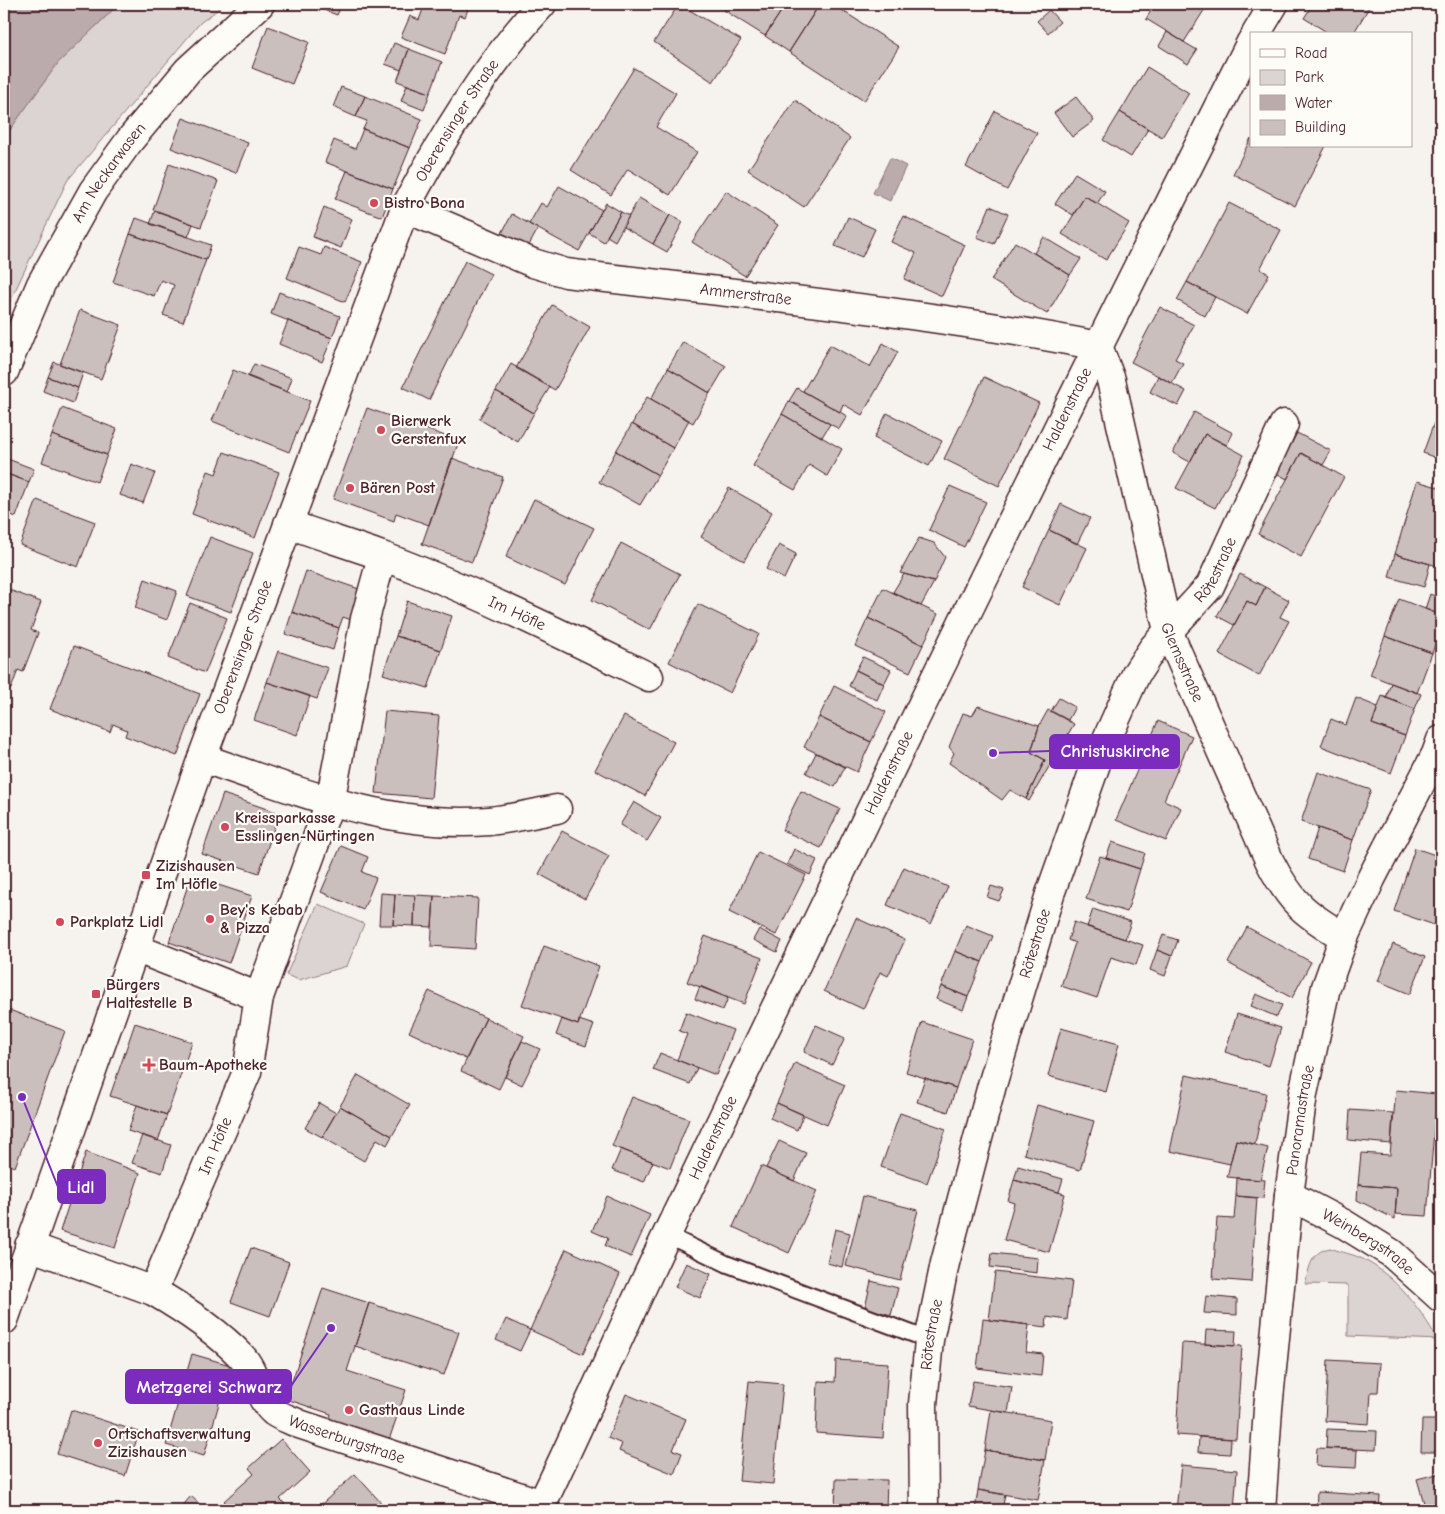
<svg xmlns="http://www.w3.org/2000/svg" width="1445" height="1514" viewBox="0 0 1445 1514" font-family="'Comic Neue',sans-serif">
<style>
.green{fill:#dcd4d2;stroke:#937a7e}
.water{fill:#bbabac;stroke:#8e7378}
.building{fill:#cbbfbe;stroke:#4a1f2b}
.lines{fill:none;stroke-linecap:round;stroke-linejoin:round}
.service-casing{stroke:#4a1f2b;stroke-width:19}
.minor-casing{stroke:#4a1f2b;stroke-width:31}
.tertiary-casing{stroke:#4a1f2b;stroke-width:31}
.service{stroke:#fdfcf7;stroke-width:15}
.minor{stroke:#fdfcf7;stroke-width:28}
.tertiary{stroke:#fdfcf7;stroke-width:28}
.poi-dot{fill:#d1495b;stroke:#fdfcf7;stroke-width:2}
.labels{text-anchor:middle;dominant-baseline:central;stroke-width:4.5;stroke-linejoin:round;paint-order:stroke}
.street-label{font-size:16px;fill:#4a1f2b;stroke:#fdfcf7}
.poi-label{font-size:16px;font-weight:bold;fill:#4a1f2b;stroke:#fdfcf7;text-anchor:start}
.leader{fill:none;stroke:#7b2cbf;stroke-width:2}
.callout-dot{fill:#7b2cbf;stroke:#fdfcf7;stroke-width:2}
.callout{fill:#7b2cbf;stroke:#7b2cbf;stroke-width:2}
.callout-label{font-size:18px;text-anchor:middle;font-weight:bold;fill:#fff}
</style>
<rect width="100%" height="100%" fill="#f6f3ef"/>
<filter id="ink" filterUnits="userSpaceOnUse"><feTurbulence type="fractalNoise" baseFrequency=".02" numOctaves="2"/><feDisplacementMap in="SourceGraphic" scale="10" xChannelSelector="R" yChannelSelector="G"/><feConvolveMatrix kernelMatrix="1 2 1 2 8 2 1 2 1" color-interpolation-filters="sRGB"/></filter>
<g filter="url(#ink)">
<path class="green" d="M119 4H225L200 23 67 181 4 314V138L58 63Z
M318 904 364 924 347 966 299 980 286 975Z
M1330 1248C1340 1252 1353 1254 1363 1259 1396 1277 1420 1308 1438 1340L1348 1336V1285L1305 1284C1310 1267 1310 1252 1330 1248Z"/>
<path class="water" d="M4 4H119L58 63 4 138Z
M890 158 906 166 890 201 873 193Z"/>
<path class="building" d="M308 4H342L337 15Z
M425 4H470L465 17 459 15 445 54 401 37 410 16 419 20Z
M679 4 741 40 713 82 654 42Z
M714 4H786L765 36Z
M786 4H810L817 8 789 52 765 36Z
M820 4H832L899 47 864 101 789 52Z
M1155 4H1208L1184 42 1146 19Z
M1313 4H1371L1353 34H1330L1304 18Z
M1049 10 1060 22 1048 33 1037 21Z
M268 26 309 42 292 84 252 68Z
M1167 32 1197 50 1188 64 1159 46Z
M394 43 409 49 401 70 385 64Z
M409 49 442 62 430 93 397 81Z
M1147 67 1189 93 1162 137 1120 112Z
M634 68 676 93 656 127 697 152 670 195 628 169 611 195 571 170Z
M407 85 430 93 424 110 401 101Z
M341 87 365 96 356 117 333 107Z
M365 96 422 119 410 148 363 129 367 121 356 117Z
M1076 97 1094 121 1072 137 1054 113Z
M795 100 850 138 804 207 748 170Z
M995 111 1037 133 1007 190 966 167Z
M1120 112 1148 129 1131 157 1103 140Z
M183 118 248 143 236 173 171 148Z
M363 129 410 148 393 189 325 162 334 140 355 149Z
M1251 138V146H1326L1295 206 1233 174Z
M169 164 218 181 201 227 153 210Z
M347 171 393 189 382 217 335 199Z
M1075 173 1105 191 1097 204 1085 196 1073 215 1055 204Z
M559 186 602 210 579 251 529 224 541 203 547 207Z
M726 191 778 225 745 276 692 242Z
M1085 196 1129 223 1106 260 1062 234Z
M639 198 670 215 653 244 623 227Z
M606 203 621 212 604 242 589 233Z
M1229 203 1281 230 1260 269 1269 274 1247 314 1187 282Z
M990 206 1008 214 994 244 977 237Z
M324 207 352 219 341 248 313 237Z
M155 210 193 224 188 237 150 224Z
M621 212 629 216 615 241 607 236Z
M512 214 538 229 528 247 502 233Z
M670 215 683 222 667 252 653 244Z
M903 216 965 245 942 296 904 279 916 253 891 242Z
M848 217 875 229 862 257 835 246Z
M136 218 211 245 206 260 130 234Z
M130 234 206 260 183 322 163 315 174 285 161 280 154 296 113 282Z
M1044 237 1081 259 1070 275 1034 253Z
M1015 242 1070 275 1047 314 991 280Z
M299 247 321 255 324 247 362 262 345 302 287 278Z
M465 261 491 274 429 400 403 387Z
M1187 282 1215 297 1205 316 1177 300Z
M279 292 340 316 332 338 271 314Z
M552 305 590 327 555 390 516 368Z
M1160 307 1194 325 1175 359 1183 363 1172 383 1131 362Z
M80 310 121 325 101 379 60 364Z
M288 321 332 338 322 362 279 344Z
M683 342 726 366 710 393 668 368Z
M883 343 898 352 862 415 843 404 840 412 803 391 830 345 870 367Z
M54 362 83 373 78 388 48 377Z
M254 364 292 378 287 392 248 377Z
M511 364 550 387 534 413 496 391Z
M668 368 710 393 693 423 651 399Z
M233 370 310 401 289 452 212 421Z
M1158 376 1186 391 1178 406 1150 392Z
M48 377 78 388 73 403 43 391Z
M984 377 1039 403 999 486 944 459Z
M797 388 847 416 839 429 789 401Z
M496 391 534 413 518 442 479 419Z
M647 397 689 420 673 448 632 424Z
M789 401 830 424 822 437 782 414Z
M62 408 117 429 107 455 52 435Z
M367 408 459 441 429 525 396 513 394 521 333 499Z
M1194 412 1233 433 1227 445 1205 434 1190 462 1173 453Z
M887 413 942 441 929 466 874 438Z
M782 414 842 449 827 476 809 465 795 490 753 466Z
M1435 420 1441 422V460L1423 453Z
M632 424 673 448 658 475 616 451Z
M1297 433 1331 451 1323 465 1301 453 1287 479 1276 473Z
M1205 434 1244 455 1215 508 1176 488Z
M52 435 107 455 97 482 42 462Z
M616 451 658 475 640 505 599 482Z
M224 452 279 472 255 538 192 514 208 471 216 474Z
M1301 453 1344 477 1301 557 1258 534Z
M5 458 34 469 29 482 4 473Z
M452 458 503 477 472 562 422 544Z
M131 464 155 473 143 503 120 495Z
M4 473 29 482 16 517 4 512Z
M1417 481 1441 488V567L1395 554Z
M950 486 986 502 964 547 929 530Z
M729 488 772 512 744 561 701 537Z
M534 499 594 528 565 585 506 557Z
M37 500 95 522 78 567 20 545Z
M1061 504 1090 518 1077 544 1049 530Z
M1049 530 1087 548 1060 605 1022 587Z
M210 537 253 553 231 612 187 596Z
M919 538 934 543 945 557 934 582 900 573Z
M621 543 680 574 650 630 592 600Z
M779 545 796 554 784 579 766 569Z
M1395 554 1430 564 1424 587 1389 577Z
M306 571 362 590 351 620 343 617 339 628 292 612Z
M904 574 934 582 921 606 893 592Z
M1240 574 1265 587 1256 606 1247 601 1234 625 1217 616Z
M145 579 177 591 167 620 135 608Z
M1265 587 1289 600 1280 617 1289 621 1259 676 1219 654 1247 601 1256 606Z
M4 588 41 602 31 630 38 633 23 672 18 670 11 689 4 686Z
M883 588 938 614 923 645 868 618Z
M1430 594 1441 599V615L1425 609Z
M1399 599 1441 615V628L1432 653 1385 636Z
M407 601 452 616 441 650 396 636Z
M190 603 227 618 205 673 168 658Z
M698 604 759 634 730 693 669 662Z
M292 612 339 628 333 650 285 634Z
M868 618 923 645 910 672 855 646Z
M396 636 441 650 428 688 383 674Z
M1385 636 1432 653 1417 693 1370 675Z
M74 646 200 694 177 756 125 736 127 730 113 724 110 732 50 709Z
M278 651 328 668 317 699 267 682Z
M863 657 891 670 884 684 856 670Z
M856 670 884 684 877 700 849 686Z
M267 682 310 696 297 735 254 720Z
M1391 683 1421 694 1415 709 1386 698Z
M834 686 886 712 871 742 819 717Z
M1382 696 1415 709 1405 736 1372 724Z
M1059 698 1075 707 1068 720 1051 711Z
M1356 698 1378 707 1372 724 1405 736 1391 773 1321 746 1331 719 1346 725Z
M978 706 1039 726 1031 752 1045 760 1026 799 1010 790 1002 800 949 763 954 753 949 747 963 713 972 716Z
M1048 710 1074 724 1029 801 1026 799 1045 760 1031 752 1039 726Z
M385 711 439 716 431 798 376 793Z
M624 716 674 742 645 796 595 770Z
M819 717 871 742 857 772 804 747Z
M1158 721 1192 736 1164 800 1181 808 1166 841 1116 820Z
M816 753 845 767 835 787 806 773Z
M1318 772 1371 790 1353 840 1301 822Z
M801 791 840 809 821 848 782 830Z
M223 794 279 813 259 873 202 854Z
M634 802 661 818 647 841 620 825Z
M1318 828 1353 840 1343 871 1308 859Z
M562 831 609 856 585 899 539 874Z
M1112 842 1145 853 1140 869 1106 858Z
M341 846 368 857 362 872 376 878 363 910 321 892Z
M1415 848 1441 857V912L1437 926 1394 911Z
M794 849 817 860 810 875 787 864Z
M758 852 806 875 776 935 729 912Z
M1100 856 1140 869 1127 912 1086 899Z
M904 867 948 887 931 924 887 905Z
M191 876 252 896 229 963 169 942Z
M991 886 1004 890 999 901 987 897Z
M381 893 395 894 393 925H379Z
M395 894 415 895 414 926 393 925Z
M415 895 434 896 432 927 414 926Z
M434 896 478 898 475 949 431 946Z
M1093 909 1131 922 1125 939 1087 927Z
M856 918 905 940 888 976 880 972 863 1009 824 991Z
M1074 922 1143 945 1136 965 1111 957 1097 998 1061 986 1075 943 1068 940Z
M966 925 993 936 982 962 955 951Z
M1247 927 1311 962 1292 998 1228 963Z
M759 929 782 941 777 952 753 940Z
M1163 935 1178 940 1172 956 1157 950Z
M705 936 762 958 744 1004 687 982Z
M1393 944 1425 957 1410 994 1378 981Z
M544 946 599 966 578 1025 522 1005Z
M1157 950 1172 956 1165 976 1150 970Z
M955 951 982 962 968 997 941 986Z
M700 986 728 998 723 1010 695 999Z
M941 986 968 997 963 1010 936 999Z
M429 991 486 1018 466 1059 409 1032Z
M1256 994 1282 1005 1277 1017 1251 1006Z
M4 1008 65 1031 15 1167 4 1163Z
M686 1012 733 1030 716 1075 677 1060 687 1034 679 1031Z
M1237 1014 1281 1028 1269 1066 1225 1052Z
M486 1018 524 1036 499 1089 461 1071Z
M562 1019 578 1025 579 1020 594 1025 586 1046 556 1035Z
M922 1022 972 1039 956 1088 906 1072Z
M135 1023 192 1042 167 1115 110 1096Z
M816 1025 845 1038 832 1065 804 1052Z
M1061 1028 1119 1044 1106 1092 1048 1076Z
M522 1041 540 1049 522 1085 505 1077Z
M660 1053 697 1068 690 1084 653 1070Z
M795 1063 845 1085 827 1125 777 1103Z
M358 1075 410 1105 392 1136 340 1106Z
M1186 1075 1266 1093 1255 1144 1236 1140 1230 1164 1170 1151Z
M925 1078 956 1088 948 1112 917 1102Z
M1396 1090 1437 1094 1427 1216 1395 1214 1397 1188 1358 1185 1361 1153 1390 1155Z
M632 1097 689 1119 670 1168 612 1146Z
M319 1103 336 1113 322 1137 305 1128Z
M777 1103 803 1115 797 1130 770 1118Z
M137 1105 167 1115 158 1141 128 1131Z
M1037 1105 1094 1121 1080 1170 1024 1154Z
M340 1106 392 1136 387 1145 377 1139 364 1161 322 1137Z
M1350 1110 1393 1113 1391 1144 1348 1140Z
M900 1113 946 1129 927 1183 881 1167Z
M142 1135 171 1145 162 1173 132 1163Z
M1236 1140 1268 1148 1260 1180 1227 1177Z
M779 1141 806 1153 794 1181 766 1168Z
M621 1149 653 1162 644 1182 612 1170Z
M86 1152 140 1173 115 1248 60 1231Z
M761 1166 817 1191 789 1253 733 1227Z
M1018 1166 1063 1179 1059 1192 1014 1180Z
M1237 1178 1265 1180 1263 1198 1236 1196Z
M1014 1180 1065 1194 1049 1252 1004 1240 1014 1203 1008 1201Z
M1358 1185 1397 1188 1395 1219 1357 1200Z
M607 1196 650 1215 631 1257 605 1246 608 1238 592 1231Z
M863 1196 918 1210 900 1280 846 1266Z
M1236 1196 1257 1198 1251 1282 1213 1279 1217 1218 1234 1219Z
M835 1229 850 1233 842 1267 827 1263Z
M251 1248 289 1262 270 1316 231 1302Z
M566 1249 620 1274 583 1354 530 1330Z
M992 1253 1038 1258 1037 1273 990 1267Z
M686 1263 711 1274 700 1298 675 1287Z
M995 1272 1072 1281 1067 1320 1047 1317 1046 1327 989 1320Z
M871 1281 898 1288 891 1315 865 1308Z
M323 1288 369 1303 347 1371 406 1390 389 1440 329 1421 331 1414 286 1399Z
M1206 1296 1237 1299V1315L1204 1313Z
M369 1303 459 1332 444 1375 355 1346Z
M506 1319 530 1330 520 1351 496 1340Z
M983 1319 1029 1325 1026 1352 1043 1354 1041 1376 977 1368Z
M1206 1330 1236 1331 1235 1346 1205 1344Z
M1182 1343 1242 1346 1236 1439 1176 1435Z
M192 1354 230 1365 204 1456 166 1445Z
M836 1360 888 1363 883 1438 816 1433 818 1381 835 1382Z
M1328 1360 1380 1363 1378 1392H1371L1369 1424 1325 1421Z
M749 1381 783 1384 773 1484 739 1481Z
M973 1381 1012 1387 1008 1413 968 1406Z
M626 1394 686 1419 673 1450 682 1453 674 1474 619 1451 622 1444 608 1438Z
M71 1410 139 1432 125 1476 57 1454Z
M991 1410 1051 1420 1045 1460 985 1450Z
M1422 1420H1441V1452H1421Z
M1327 1429 1377 1431 1376 1450 1326 1448Z
M1199 1437 1231 1439 1230 1454 1198 1452Z
M281 1439 310 1472 280 1499 285 1504 278 1510H233L224 1501 254 1474 249 1468Z
M1317 1448 1357 1450 1356 1468 1316 1466Z
M985 1450 1045 1460 1038 1500 978 1490Z
M1181 1465 1237 1470 1234 1510H1176Z
M1441 1473V1510H1426L1417 1479Z
M355 1474 384 1506 380 1510H315Z
M836 1479 887 1480 886 1510H835Z
M978 1490 1005 1495 1002 1510H975Z
M1317 1492 1380 1496 1379 1510H1316Z
M191 1496 206 1510H179Z"/>
<g class="lines">
<defs>
<path id="service" d="M667 1235 727 1264 929 1340"/>
<g id="minor">
<path d="M1256 34 1274 4"/>
<path id="s1" d="M405 208 533 263 566 273C743 295 922 311 1098 346L1111 380 1168 631 1270 862C1291 903 1305 914 1344 937"/>
<path id="s2" d="M4 372 41 284 93 191 130 140 188 70 260 4"/>
<path id="s3" d="M288 524C319 535 351 545 382 556 473 590 561 634 649 677"/>
<path d="M202 758C295 790 389 829 489 821 512 819 535 813 557 809"/>
<path d="M135 948 259 997"/>
<path id="s4" d="M1289 1195 1344 1224 1391 1253 1441 1298"/>
<path id="s5" d="M29 1246 153 1291C184 1309 216 1330 241 1356 256 1371 257 1398 274 1412 281 1417 291 1420 299 1424L542 1504"/>
<path id="s6" d="M153 1291 247 1072 259 997 330 802 365 619 382 557"/>
<path id="s7" d="M539 1510C588 1409 632 1306 681 1205 867 815 1056 427 1251 42"/>
<path id="s8" d="M924 1510 923 1404 929 1340 945 1263 992 1085 1050 894 1097 761 1136 674 1153 648 1210 586 1284 424"/>
<path id="s9" d="M1261 1510 1268 1409 1289 1195 1303 1094 1326 987 1344 937 1372 877 1436 754 1441 740"/>
</g>
<g id="tertiary">
<path id="s10" d="M4 1320 202 758 405 208C443 136 487 64 542 4"/>
</g>
</defs>
<use href="#service" class="service-casing"/>
<use href="#minor" class="minor-casing"/>
<use href="#tertiary" class="tertiary-casing"/>
<use href="#service" class="service"/>
<use href="#minor" class="minor"/>
<use href="#tertiary" class="tertiary"/>
</g>
</g>
<g class="poi-dot">
<circle cx="374" cy="203" r="5"/>
<circle cx="381" cy="430" r="5"/>
<circle cx="350" cy="488" r="5"/>
<circle cx="225" cy="827" r="5"/>
<rect x="141" y="870" width="10" height="10" rx="2.5"/>
<circle cx="210" cy="919" r="5"/>
<circle cx="60" cy="922" r="5"/>
<rect x="91" y="989" width="10" height="10" rx="2.5"/>
<path d="M146.5 1057.5h5v5h5v5h-5v5h-5v-5h-5v-5h5z"/>
<circle cx="349" cy="1410" r="5"/>
<circle cx="98" cy="1443" r="5"/>
</g>
<g class="labels">
<g class="street-label">
<text stroke="none"><textPath href="#s10" startOffset="1284">Oberensinger Straße</textPath></text>
<text stroke="none"><textPath href="#s2" startOffset="226">Am Neckarwasen</textPath></text>
<text stroke="none"><textPath href="#s1" startOffset="355">Ammerstraße</textPath></text>
<text stroke="none"><textPath href="#s7" startOffset="1221">Haldenstraße</textPath></text>
<text stroke="none"><textPath href="#s8" startOffset="1001">Rötestraße</textPath></text>
<text stroke="none"><textPath href="#s3" startOffset="246">Im Höfle</textPath></text>
<text stroke="none"><textPath href="#s10" startOffset="714">Oberensinger Straße</textPath></text>
<text stroke="none"><textPath href="#s1" startOffset="1039">Glemsstraße</textPath></text>
<text stroke="none"><textPath href="#s7" startOffset="816">Haldenstraße</textPath></text>
<text stroke="none"><textPath href="#s8" startOffset="581">Rötestraße</textPath></text>
<text stroke="none"><textPath href="#s9" startOffset="392">Panoramastraße</textPath></text>
<text stroke="none"><textPath href="#s7" startOffset="411">Haldenstraße</textPath></text>
<text stroke="none"><textPath href="#s6" startOffset="158">Im Höfle</textPath></text>
<text stroke="none"><textPath href="#s4" startOffset="92">Weinbergstraße</textPath></text>
<text stroke="none"><textPath href="#s8" startOffset="176">Rötestraße</textPath></text>
<text stroke="none"><textPath href="#s5" startOffset="385">Wasserburgstraße</textPath></text>
</g>
<g class="poi-label">
<text x="384" y="203">Bistro Bona</text>
<text x="391" y="421">Bierwerk<tspan x="391" dy="18">Gerstenfux</tspan></text>
<text x="360" y="488">Bären Post</text>
<text x="235" y="818">Kreissparkasse<tspan x="235" dy="18">Esslingen-Nürtingen</tspan></text>
<text x="156" y="866">Zizishausen<tspan x="156" dy="18">Im Höfle</tspan></text>
<text x="220" y="910">Bey's Kebab<tspan x="220" dy="18">&amp; Pizza</tspan></text>
<text x="70" y="922">Parkplatz Lidl</text>
<text x="106" y="985">Bürgers<tspan x="106" dy="18">Haltestelle B</tspan></text>
<text x="159" y="1065">Baum-Apotheke</text>
<text x="359" y="1410">Gasthaus Linde</text>
<text x="108" y="1434">Ortschaftsverwaltung<tspan x="108" dy="18">Zizishausen</tspan></text>
</g>
</g>
<path class="leader" d="M993 753L1050 751M22 1097L58 1187M331 1328L291 1386"/>
<g class="callout-dot">
<circle cx="993" cy="753" r="5"/>
<circle cx="22" cy="1097" r="5"/>
<circle cx="331" cy="1328" r="5"/>
</g>
<g class="callout">
<rect x="1050" y="735" width="129" height="33" rx="5"/>
<rect x="58" y="1170" width="47" height="33" rx="5"/>
<rect x="126" y="1370" width="165" height="33" rx="5"/>
</g>
<g class="callout-label">
<text x="1115" y="757">Christuskirche</text>
<text x="81" y="1193">Lidl</text>
<text x="209" y="1393">Metzgerei Schwarz</text>
</g>
<rect width="1445" height="1514" fill="none" stroke="#fdfcf7" stroke-width="20"/>
<rect x="10" y="10" width="1425" height="1494" fill="none" stroke="#4a1f2b" stroke-width="2" filter="url(#ink)"/>
<rect x="1250" y="32" width="162" height="115" fill="#fdfcf7" stroke="#b5a4a5"/>
<rect x="1260" y="49" width="25" height="8" fill="#fdfcf7" stroke="#b5a4a5"/>
<text x="1295" y="58" font-size="15" fill="#4a1f2b">Road</text>
<rect x="1260" y="70" width="25" height="15" fill="#dcd4d2" stroke="#b5a4a5"/>
<text x="1295" y="82" font-size="15" fill="#4a1f2b">Park</text>
<rect x="1260" y="95" width="25" height="15" fill="#bbabac" stroke="#b5a4a5"/>
<text x="1295" y="108" font-size="15" fill="#4a1f2b">Water</text>
<rect x="1260" y="120" width="25" height="15" fill="#cbbfbe" stroke="#b5a4a5"/>
<text x="1295" y="132" font-size="15" fill="#4a1f2b">Building</text>
</svg>
